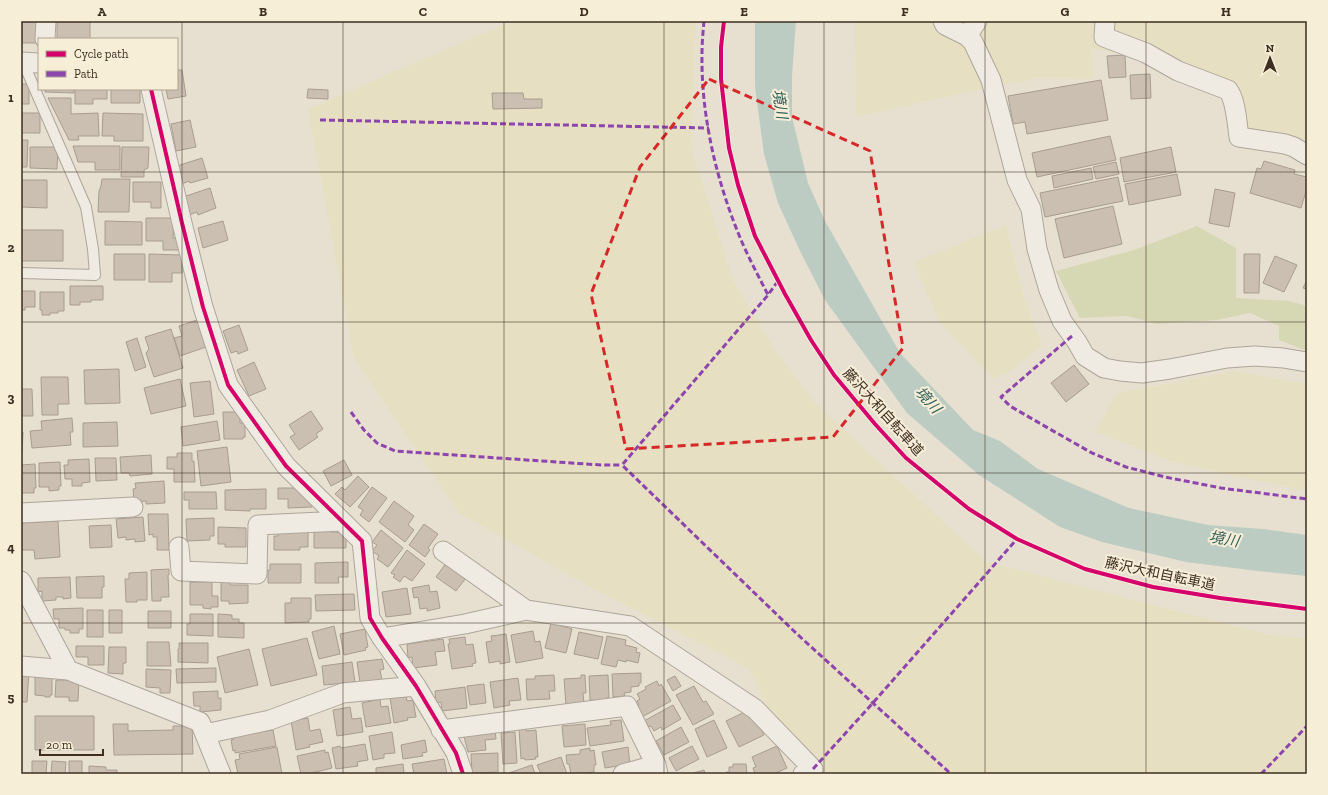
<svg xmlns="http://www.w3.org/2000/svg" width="1328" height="795" viewBox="0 0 1328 795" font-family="'Zilla Slab','Noto Sans JP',serif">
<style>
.farmland{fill:#e6dfc2}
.green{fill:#d6d7b3}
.water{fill:#bcccc2}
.building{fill:#cbbfb2;stroke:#a89c90}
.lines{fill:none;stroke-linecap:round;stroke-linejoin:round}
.service-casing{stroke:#ada599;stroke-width:12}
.minor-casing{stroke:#ada599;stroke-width:21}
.service{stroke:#efebe3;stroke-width:10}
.minor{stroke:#efebe3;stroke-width:19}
.quiet{stroke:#8e44ad;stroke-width:3;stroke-dasharray:6 3;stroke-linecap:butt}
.cycleway-casing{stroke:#f7eed8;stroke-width:6}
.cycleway{stroke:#d6006c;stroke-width:4}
.marked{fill:none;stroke:#d62828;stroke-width:3;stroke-dasharray:8 5;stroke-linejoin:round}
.grid{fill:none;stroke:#3d2e20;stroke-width:1;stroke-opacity:0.55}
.labels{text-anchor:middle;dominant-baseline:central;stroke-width:4;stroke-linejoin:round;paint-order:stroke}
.street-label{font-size:14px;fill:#3d2e20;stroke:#f7eed8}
.water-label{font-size:15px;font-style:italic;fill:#2f5d5a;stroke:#f7eed8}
.neatline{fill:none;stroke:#3d2e20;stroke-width:1.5}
.grid-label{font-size:13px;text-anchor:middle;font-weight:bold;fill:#3d2e20}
</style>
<rect width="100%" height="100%" fill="#e7e0d1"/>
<path class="farmland" d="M512 21H696L691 147 733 281 777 353 817 405 987 562 1271 635 1307 638V774H800L749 669 587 585 459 513 354 358 308 109Z
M855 21H1307V142L1246 128 1240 85 1197 69 1091 48 1092 79 1038 78 964 93 856 117Z
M1006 225 1025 301 1042 345 1010 371 993 378 939 322 914 262Z
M1235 371 1302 383 1307 385V491L1245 478 1169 461 1095 431 1117 393Z"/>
<path class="green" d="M1197 226 1236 248V298L1289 301 1307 306V351L1279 340V326L1250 313 1216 320 1157 324 1127 316 1080 318 1056 271 1134 250Z"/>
<path class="water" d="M755 21H796L792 76V117L808 183 825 221 900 353 973 430 1000 441 1038 469 1129 508 1208 525 1263 529 1307 535V576L1258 571 1186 562 1102 542 1060 527 979 475 907 413 825 300 800 251 778 203 764 154 755 87Z"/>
<path class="building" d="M21 21H42L39 43H21Z
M57 21H90V39H57Z
M1125 55 1126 77 1109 78 1107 56Z
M177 70H182L186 96 168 99 166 89H177Z
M1150 74 1151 98 1131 99 1130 75Z
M1101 80 1108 120 1027 134 1025 122 1013 124 1008 96Z
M21 84H29V104H21Z
M45 89H74V93L45 92Z
M75 89H107V99H93V104H75Z
M111 89H140V103H111Z
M308 89 328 90V99L307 98Z
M492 93H523L524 99H542V108L493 109Z
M48 98H71V114L98 113 99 136H78L79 140H69Z
M21 113H40V133H21Z
M103 113 143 114V141H114V136H102Z
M190 120 196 147 176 151 171 124Z
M1110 136 1116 160 1037 177 1032 153Z
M21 140H28L27 167H21Z
M73 146H120V170H95V162H78Z
M30 147H58L57 169 30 168Z
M122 147H149L148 168 144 170V177H121Z
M1171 147 1176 172 1124 182 1120 158Z
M202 158 208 178 190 183 189 181 182 184 177 166Z
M1264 161 1295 170 1294 174 1307 177V188L1301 208 1250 193 1257 168 1261 169Z
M1116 162 1119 174 1096 179 1093 167Z
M1091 168 1093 179 1054 188 1052 176Z
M1177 174 1181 195 1129 205 1125 184Z
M1118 177 1123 201 1045 217 1040 193Z
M102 179H130L129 212H98L99 191 101 186Z
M21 180H47V208L21 207Z
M133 182H161V208H151V202H133Z
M210 188 216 208 198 215 197 212 189 215 183 197Z
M1215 189 1235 193 1229 227 1209 223Z
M1113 206 1122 244 1064 258 1055 219Z
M146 218H174L173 238H179V250H163V241H146Z
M105 221 142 222V245H105Z
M223 221 228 240 203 248 198 228Z
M21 230H63V261H21Z
M114 254H145V280H114Z
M149 254 182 255V273H172V282H149Z
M1244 254H1260L1259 293H1244Z
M1275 256 1297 265 1284 292 1263 283Z
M1307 280V289L1303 288Z
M70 286H103V300H91V302H80V305H70Z
M21 291H35V307H25V310H21Z
M40 292H64V311H58V313H50V315H42V310H40Z
M197 320 206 347 180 356 174 338 182 336 179 326Z
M239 325 248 350 238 354 237 351 231 353 223 331Z
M171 329 183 368 154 377 146 353 149 349 145 337Z
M137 338 146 367 135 371 126 342Z
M254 362 266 389 249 396 237 370Z
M1074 365 1089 384 1066 402 1051 383Z
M119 369 120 403 85 404 84 370Z
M41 377H68L69 404H58V415H42Z
M180 379 186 406 151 414 144 388Z
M210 381 214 414 194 417 190 383Z
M21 389H32L33 416H21Z
M311 411 323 429 316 434 318 437 299 450 290 437 295 434 289 425Z
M223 412H240V423H245V437H243V439H224Z
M72 418 73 432H70L71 445 32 448 30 431 42 430 41 421Z
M217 421 220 440 183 446 181 427Z
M117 422 118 446 83 447V423Z
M21 432H23L22 454H21Z
M227 447 231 482 201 486 197 451Z
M177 453H192V461H194L195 482H174V469H167V457H177Z
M151 455 152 474 130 476 129 473H121L120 457Z
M95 458H116L117 480 96 481Z
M89 459 90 482 82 483V486H72V479H65L64 465H68V460Z
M344 460 352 475 331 486 323 471Z
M60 462 61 486H59V490L49 491V487H39V463Z
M35 464 36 488H34V493H21V465Z
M358 476 369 487 350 507 335 494 342 487 345 490Z
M164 481 165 503 146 504V501L134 502 133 489 136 488 135 483Z
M372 487 387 498 369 522 360 515 363 510 358 507Z
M278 488H303L312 496V507L288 508V499H278Z
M266 489V509H250V511L225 510V490Z
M184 492H216L217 509H189V500H184Z
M394 501 414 516 408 525 414 530 405 542 379 522Z
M148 514H168L169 550H157V537H153V534L149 535Z
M143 517 145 541 135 542V539L126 540V537L118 538 116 519Z
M214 518V536H210V540L187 541 186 519Z
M58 521 60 557 35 559 34 550H21V523Z
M424 524 438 534 428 548 430 550 425 557 409 545Z
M111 525 112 547 90 548 89 526Z
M218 527 246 528V547H225V544H218Z
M331 529V532H343V537H346V548H314V530Z
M381 530 403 548 388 567 377 559 379 556 372 551 377 545 372 542Z
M308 531V547H300V550H274V536H278V532Z
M407 550 425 564 412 581 404 576 400 582 393 577 395 575 391 573Z
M449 559 469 574 456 591 436 577Z
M348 562V577H338L339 583H315V563Z
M270 564H301V583H268V570H270Z
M169 569V575H168L169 597H161V601H152L151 570Z
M147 572V600H137V602H126L125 579H129V573Z
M104 576V587H102V598H77L76 577Z
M70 577 71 598 63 599V597H56V600L42 601V591L38 592V578Z
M190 582H212V596H218V607H211V609L203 608V605H190Z
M221 582H230V585H248V603L229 604V601H221Z
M429 585 430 592 437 591 440 608 427 611V608L420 609 418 597 414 598 412 588Z
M407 588 411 614 386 617 382 592Z
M354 594 355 610 316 611 315 595Z
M291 598H311V619H309V622L285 623V603H291Z
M83 608V629H79V633H70V630H65V628H59V619H54L53 609Z
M87 610H103V637H87Z
M109 610H122V633H109Z
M148 611H171V628H148Z
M190 614H213V636L187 635V624H190Z
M218 614 232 615V619H239V623H244V638L218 637Z
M551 623 572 629 566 653 545 648Z
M334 626 340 654 319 659 312 632Z
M365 629 368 647 365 648 366 650 344 655 340 634Z
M533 631 535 642 540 641 543 658 516 663 511 635Z
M579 632 603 637 598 659 574 654Z
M506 634 510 662 500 664V661L489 663 486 642 492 641 491 636Z
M607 636 626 640 625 645 637 648 636 652 640 653 638 663 626 660V662L618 660 616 667 601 664Z
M465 637 466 645 473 644 476 663 472 664 473 666 452 669 448 644H450L449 639Z
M307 638 317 675 271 686 262 649Z
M443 639 445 651 435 652 437 665 413 668 412 657 408 658 407 644Z
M147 642H169L171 666H147Z
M179 643H208V663L178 662V649H179Z
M76 646H104V665H88V657H76Z
M109 647H126V663H123V674L108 673Z
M249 649 258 685 225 693 217 657Z
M382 659 384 669 380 670 382 680 360 683 357 662Z
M352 662 355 682 324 685 322 666Z
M216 668V682L177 683 176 669Z
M146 669 171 670 170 693H160V688L146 687Z
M35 670H52V695H50V697H45V696L35 695Z
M21 672H29L27 702H21Z
M641 673V683H639V686L631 687V692L624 693 625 696 613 697 612 674Z
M554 675 555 691H549L550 699 527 700 526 679H535V676Z
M581 675H585L586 693H583L584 704 566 705 564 679 581 678Z
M608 675 609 697 607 698V701H594L593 700H590L589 676Z
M675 676 681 686 673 691 667 680Z
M518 678 521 700 509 701 510 705 494 708 490 682Z
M56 680H79L78 701H69V697H55Z
M657 681 659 686 661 684 671 701 642 717 636 707 639 705 637 701 640 699 637 694 646 689 645 687Z
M484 684 486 703 470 705 467 686Z
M694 686 703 702 706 701 714 714 693 725 676 695Z
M465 687 467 708 442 711 441 702 436 703 435 691Z
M218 691V698H221V710L200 712V706H194L193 692Z
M406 696 407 701 413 700 416 717 407 718 408 720 394 723 390 698Z
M380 699 381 707 388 706 391 723 366 727 362 703Z
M673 705 681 719 662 730 661 727 654 731 651 726 647 727 644 721Z
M350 707 352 719 361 718 363 732 337 736 333 710Z
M751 709 764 735 739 747 726 721Z
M35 716H94V750H35Z
M308 718 310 731 320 729 323 742 309 745 310 747 296 750 291 721Z
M621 720 624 741 590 746 587 728 611 725 610 721Z
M714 720 727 748 707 757 695 729Z
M113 724H128V731L173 730V726H192L193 754 114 755Z
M585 724 586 745 564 747 562 726Z
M681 727 689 742 664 755 656 741Z
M526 728V731L536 730 538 757H535L536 759 525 760 524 758 521 759 519 729Z
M273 730 276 746 235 753V750L233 751 231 740 234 739 233 737 253 731 254 733Z
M495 730 496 739 485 740 486 750 468 752 463 733Z
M392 732 395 753 384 754V758L373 760 369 736Z
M515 732 517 763 503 764 501 733Z
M425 740 427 752 422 753 423 756 403 759 401 745Z
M365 744 368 760 357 762 358 766 336 769 332 748 340 746 341 748Z
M692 746 699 759 676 771 669 758Z
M777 746 787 768 774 774H755L753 768 756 767 752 757Z
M277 747 282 774H238L235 760 240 759 239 754Z
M628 747 630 764 605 768 602 752Z
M590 748V751L594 750 596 765H594V772L571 774 569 764H567L566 755 580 754V750Z
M325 750V753L328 752 332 768 308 774H301L297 756Z
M498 753V772L472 773 471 754Z
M561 757 567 774H541L537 765Z
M444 759 447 774H414L412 764Z
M32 761H47L46 774H32Z
M52 761 66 762 65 774H51Z
M69 761H82V774H69Z
M403 764 404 774H376V768Z
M733 764H746L747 774H726V772H729V767H733Z
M532 765 535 774H509V773Z
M89 766 106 767V770H117V774H89Z
M704 770 705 774H690Z"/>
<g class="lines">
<defs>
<path id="service" d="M21 273 95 275 93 249 86 207 23 62"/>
<path id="minor" d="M943 21 945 25 967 36 973 42 991 80 1017 180 1031 209 1037 249 1049 290 1062 321 1077 342 1085 356 1104 368 1120 371 1142 373 1170 369 1227 358 1255 356 1283 358 1307 362
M1105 21 1104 37 1146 53 1178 71 1228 90C1236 100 1237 124 1239 137L1285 144 1294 147 1307 155
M967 36 977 21
M45 39 46 21
M21 62 39 63
M151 89 182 223 203 307 228 385 286 466 362 541 370 618 382 638 416 686 456 753 463 774
M21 513 133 507
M179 547 181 571 257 574 258 525 342 521
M443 551 526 610
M21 581 68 670 200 722 221 774
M382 638 465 624 526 610 630 626 755 709 813 769 803 774
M21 666 68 670
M441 730 627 706 656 765 658 774
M205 734 270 720 343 693 416 686
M623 774 656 765"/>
</defs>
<use href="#service" class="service-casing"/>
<use href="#minor" class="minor-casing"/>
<use href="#service" class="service"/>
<use href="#minor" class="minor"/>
<path class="quiet" d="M704 21C703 32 702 43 702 54 701 115 716 179 739 235 747 255 758 275 768 295
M320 120 709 128
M778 281 768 295 622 465 797 634 951 774
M1072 336 1001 397 1010 406 1048 428 1092 453 1126 467 1165 477 1221 488 1307 499
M351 412 364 430 377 443 395 451 601 465H622
M813 769 872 704 1017 539
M1261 774 1307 726"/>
<defs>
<path id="cycleway" d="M724 21 721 47V79L729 148 738 185 755 236 785 294 811 340 834 375 875 424 906 458 969 509 1017 539 1085 569 1153 587 1220 598 1307 609
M151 89 182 223 203 307 228 385 286 466 362 541 370 618 382 638 416 686 456 753 463 774"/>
</defs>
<use href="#cycleway" class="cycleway-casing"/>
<use href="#cycleway" class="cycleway"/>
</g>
<path class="marked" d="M709 79 870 151 903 348 833 437 626 449 591 294 640 167Z"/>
<path class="grid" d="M182 21V774M343 21V774M504 21V774M664 21V774M824 21V774M985 21V774M1146 21V774M21 172H1307M21 322H1307M21 473H1307M21 623H1307"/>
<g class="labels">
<g class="street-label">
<text transform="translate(883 412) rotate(48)">藤沢大和自転車道</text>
<text transform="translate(1160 574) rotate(12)">藤沢大和自転車道</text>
</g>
<g class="water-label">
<text transform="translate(780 104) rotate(81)">境川</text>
<text transform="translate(928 400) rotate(48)">境川</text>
<text transform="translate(1224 539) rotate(10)">境川</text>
</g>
</g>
<rect width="1328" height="795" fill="none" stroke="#f7eed8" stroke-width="44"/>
<rect x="38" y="38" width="140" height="52" fill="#f7eed8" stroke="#ada18e"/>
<rect x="46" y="51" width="20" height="6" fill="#d6006c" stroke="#ada18e"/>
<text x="74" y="58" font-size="12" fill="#3d2e20">Cycle path</text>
<rect x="46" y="71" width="20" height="6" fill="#8e44ad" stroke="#ada18e"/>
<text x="74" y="78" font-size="12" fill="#3d2e20">Path</text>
<g transform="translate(1270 58)" stroke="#f7eed8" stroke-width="3" paint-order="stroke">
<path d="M0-3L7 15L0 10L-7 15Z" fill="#3d2e20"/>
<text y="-6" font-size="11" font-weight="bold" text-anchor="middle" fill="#3d2e20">N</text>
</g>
<path d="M40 749v6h63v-6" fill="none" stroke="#3d2e20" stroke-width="2"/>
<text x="46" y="749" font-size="12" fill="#3d2e20" stroke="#f7eed8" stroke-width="3" paint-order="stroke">20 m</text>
<rect x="22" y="22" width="1284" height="751" class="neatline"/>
<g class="grid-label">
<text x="102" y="16">A</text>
<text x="263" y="16">B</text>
<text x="423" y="16">C</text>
<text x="584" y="16">D</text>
<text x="744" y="16">E</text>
<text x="905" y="16">F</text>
<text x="1065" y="16">G</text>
<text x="1226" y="16">H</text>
<text x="11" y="102">1</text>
<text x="11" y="252">2</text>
<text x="11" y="402">3</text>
<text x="11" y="552">4</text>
<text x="11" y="702">5</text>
</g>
</svg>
